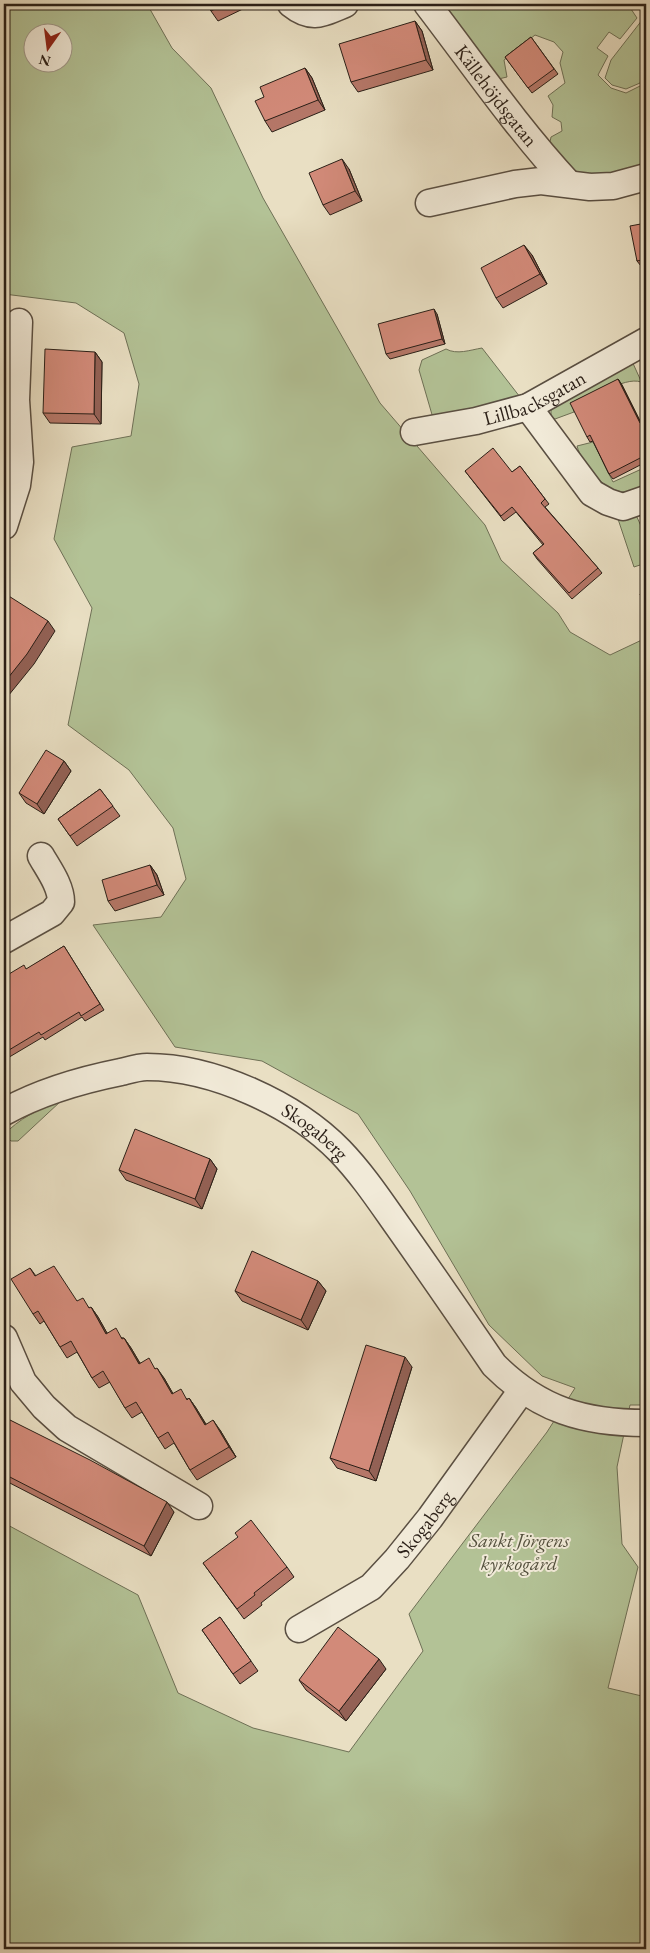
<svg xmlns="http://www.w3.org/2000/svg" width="650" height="1953" viewBox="0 0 650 1953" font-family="'EB Garamond',serif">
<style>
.green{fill:#b3c296;stroke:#6e7056;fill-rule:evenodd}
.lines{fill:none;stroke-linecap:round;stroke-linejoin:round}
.street-casing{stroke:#5a4f42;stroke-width:29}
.street{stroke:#f1ead8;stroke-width:26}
.wall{fill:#b57768;stroke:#2a1f17}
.shaded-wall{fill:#936155;stroke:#2a1f17}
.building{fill:#d28a79;stroke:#2a1f17}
.labels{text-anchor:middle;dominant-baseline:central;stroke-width:4;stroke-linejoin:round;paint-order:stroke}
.street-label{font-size:20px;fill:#2a1f17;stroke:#f1ead8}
.park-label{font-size:20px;font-style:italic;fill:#53503d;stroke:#f1ead8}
</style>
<rect width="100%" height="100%" fill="#e9dfc3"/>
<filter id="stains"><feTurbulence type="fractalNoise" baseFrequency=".004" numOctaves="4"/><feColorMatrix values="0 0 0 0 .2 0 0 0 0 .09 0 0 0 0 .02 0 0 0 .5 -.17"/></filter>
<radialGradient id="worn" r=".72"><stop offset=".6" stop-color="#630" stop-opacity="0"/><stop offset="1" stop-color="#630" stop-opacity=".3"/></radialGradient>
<path class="green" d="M4 4H147L172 48 211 88 263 198 380 403 485 525 501 560 558 613 570 632 610 655 646 638V1405H630L617 1467 622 1544 638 1567 608 1688 646 1697V1949H4V1523L138 1595 178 1693 253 1728 349 1752 423 1651 409 1614 547 1432 575 1388 542 1376 489 1325 410 1191 358 1114 262 1061 175 1047 93 925 161 917 186 879 173 828 129 770 68 725 92 608 54 539 72 447 131 436 139 384 124 333 76 303 4 294ZM32 32H62V62H32Z
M437 4H631L629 6 637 18 620 39 609 32 597 48 608 56 598 75 611 88 626 93 642 85 646 79V171L579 178 548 152 551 137 562 131 561 122 552 117 553 105 548 96 565 83 560 63 563 52 554 42 535 35 504 60 507 77 494 80Z
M646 15V73L640 83 626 89 612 85 605 78 611 60Z
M482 348 520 397 433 418 419 370 422 360 446 349C457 355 470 350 482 348Z
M631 359 641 381 646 379V393L641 382C624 376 589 400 573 408L574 412 555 419 551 417V404Z
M593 442 613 482 646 467V487C621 498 606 490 591 470 584 462 580 456 577 446Z
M636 515 646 537V571L643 564 634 567 618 519Z
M61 1101 18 1141H11L4 1135C17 1120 41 1107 61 1101Z"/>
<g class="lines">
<defs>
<g id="street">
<path d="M291 4C312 21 323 13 345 4"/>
<path id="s1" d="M427 4C473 64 517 128 569 184"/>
<path d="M429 203 515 184 541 181 590 187 613 186 646 177"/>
<path d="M528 407 592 493 608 502 623 507 646 499"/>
<path id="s2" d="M414 432 476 421 528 407 646 341"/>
<path d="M4 526 17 485 20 462 16 400 19 322"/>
<path d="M4 940 52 913 61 902C61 886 49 870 41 856"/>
<path id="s3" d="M4 1112C40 1092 81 1080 121 1072 129 1070 139 1067 147 1067 213 1067 294 1104 340 1151 364 1176 382 1204 402 1232 433 1276 464 1321 494 1365 539 1410 584 1423 646 1423"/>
<path d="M4 1338 23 1382 44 1407 67 1428 199 1506"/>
<path id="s4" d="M299 1629 371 1587 397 1559 430 1518 522 1390"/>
</g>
</defs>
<use href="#street" class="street-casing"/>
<use href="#street" class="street"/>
</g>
<path class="wall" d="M207 4H248L249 6 218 21 211 11Z
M415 21 422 31 433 70 358 92 351 82Z
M531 37 558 74 532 93 505 57Z
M305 68 312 78 325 110 272 132 265 121 264 97Z
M349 169 362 201 330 215 323 205Z
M646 223V265L641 266 637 261Z
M532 255 547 284 503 308 496 298Z
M437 314 445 344 390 359 386 354Z
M95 352 102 362 101 424 50 423 43 413Z
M618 379 622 385 641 423 646 420V462L613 479 609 474 593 441 590 442 587 437Z
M520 466 549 504 545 507 598 568 602 573 572 599 537 559 533 553 543 545 516 512 504 521 465 471 512 472Z
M64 761 71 771 44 814 26 803 19 793Z
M100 789 120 816 77 846 58 819Z
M150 865 157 875 164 895 115 911 108 901Z
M64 946 104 1010 85 1021 82 1017 45 1040 43 1037 6 1059 4 1056V977L27 969Z
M210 1159 217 1169 202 1209 126 1180 119 1170Z
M30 1268 36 1276 77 1301 90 1308 91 1307 98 1317 107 1333 123 1338H124L131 1348 140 1363 156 1369 164 1378 173 1394 188 1399 189 1398 196 1408 206 1424 220 1430 236 1457 197 1480 190 1470 174 1443 165 1449 158 1438 142 1412 132 1418 125 1408 110 1382 99 1388 92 1378 77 1352 67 1358 60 1347 44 1321 40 1324 33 1314Z
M318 1281 326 1291 308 1330 242 1301 235 1291Z
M412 1367 376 1481 337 1468 330 1458Z
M4 1417 174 1512 151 1556 4 1480Z
M203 1563 287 1567 294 1577 261 1603 262 1605 244 1619Z
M220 1617 258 1671 240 1684 202 1630Z
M386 1669 346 1721 306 1690 299 1680Z"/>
<path class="shaded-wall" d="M415 21 422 31 433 70 426 60Z
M305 68 312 78 325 110 318 100Z
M342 159 349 169 362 201 355 191Z
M524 245 532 255 547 284 540 274Z
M434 309 437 314 445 344 442 339Z
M95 352 102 362 101 424 94 414Z
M618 379 622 385 644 429 640 423Z
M48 621 55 631 34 664 4 701V683Z
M64 761 71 771 44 814 37 804Z
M150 865 157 875 164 895 157 885Z
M210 1159 217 1169 202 1209 195 1199Z
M318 1281 326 1291 308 1330 301 1320Z
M91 1307 98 1317 113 1344 106 1334Z
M124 1338 131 1348 146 1374 139 1364Z
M405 1357 412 1367 376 1481 369 1471Z
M157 1368 164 1378 179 1404 172 1394Z
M189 1398 196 1408 212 1435 205 1425Z
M213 1420 220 1430 236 1457 229 1447Z
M167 1502 174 1512 151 1556 144 1546Z
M379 1659 386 1669 346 1721 339 1711Z"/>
<path class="building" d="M207 4H225L211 11Z
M415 21 426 60 351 82 339 44Z
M531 37 554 69 528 88 505 57Z
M305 68 318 100 265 121 255 101 264 97 260 87Z
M342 159 355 191 323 205 309 173Z
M646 223V259L637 261 630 226Z
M524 245 540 274 496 298 481 268Z
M434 309 442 339 386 354 378 324Z
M45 349 95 352 94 414 43 413Z
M618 379 640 423 646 420V455L609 474 590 435 587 437 570 403Z
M493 448 512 472 520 466 545 499 541 503 598 568 569 593 533 553 544 544 512 507 501 516 465 471Z
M646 591V609L640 594Z
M4 593 48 621 27 654 4 683Z
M46 750 64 761 37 804 19 793Z
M100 789 113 806 70 836 58 819Z
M150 865 157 885 108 901 102 880Z
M64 946 100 1004 81 1016 79 1012 41 1035 39 1032 4 1053V977L24 965 26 969Z
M135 1129 210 1159 195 1199 119 1170Z
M252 1251 318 1281 301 1320 235 1291Z
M54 1266 77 1301 83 1298 89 1308 91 1307 106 1334 116 1328 122 1339 124 1338 139 1364 149 1358 155 1369 157 1368 172 1394 181 1389 187 1400 189 1398 205 1425 213 1420 229 1447 190 1470 168 1432 158 1438 136 1402 125 1408 103 1371 92 1378 71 1341 60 1347 38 1311 33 1314 11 1279 30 1268 35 1276Z
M366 1345 405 1357 369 1471 330 1458Z
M4 1417 90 1460 167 1502 144 1546 4 1474Z
M644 1471H646V1533H645Z
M251 1520 287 1567 254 1593 255 1595 237 1609 203 1563 238 1537 235 1533Z
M220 1617 251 1661 233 1674 202 1630Z
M338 1627 379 1659 339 1711 299 1680Z
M646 1645V1657L643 1656Z"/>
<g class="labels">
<g class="street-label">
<text stroke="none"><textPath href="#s1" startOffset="115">Källehöjdsgatan</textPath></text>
<text stroke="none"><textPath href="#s2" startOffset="126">Lillbacksgatan</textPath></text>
<text stroke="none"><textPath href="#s3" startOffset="334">Skogaberg</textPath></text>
<text stroke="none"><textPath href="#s4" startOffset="166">Skogaberg</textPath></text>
</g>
<g class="park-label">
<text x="519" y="1540">Sankt Jörgens<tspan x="519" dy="23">kyrkogård</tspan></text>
</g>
</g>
<rect width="650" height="1953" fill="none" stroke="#e9dfc3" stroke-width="20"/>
<rect x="5" y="5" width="640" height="1943" fill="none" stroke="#2a1f17" stroke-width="2.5"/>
<rect x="10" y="10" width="630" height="1933" fill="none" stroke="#2a1f17"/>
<g transform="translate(48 48) rotate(194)"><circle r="24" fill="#f1ead8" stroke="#a1998b"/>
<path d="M0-4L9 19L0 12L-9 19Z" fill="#8f2418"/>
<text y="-8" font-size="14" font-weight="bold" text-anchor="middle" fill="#2a1f17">N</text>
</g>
<rect width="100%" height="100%" filter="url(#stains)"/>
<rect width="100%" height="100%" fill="url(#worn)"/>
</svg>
